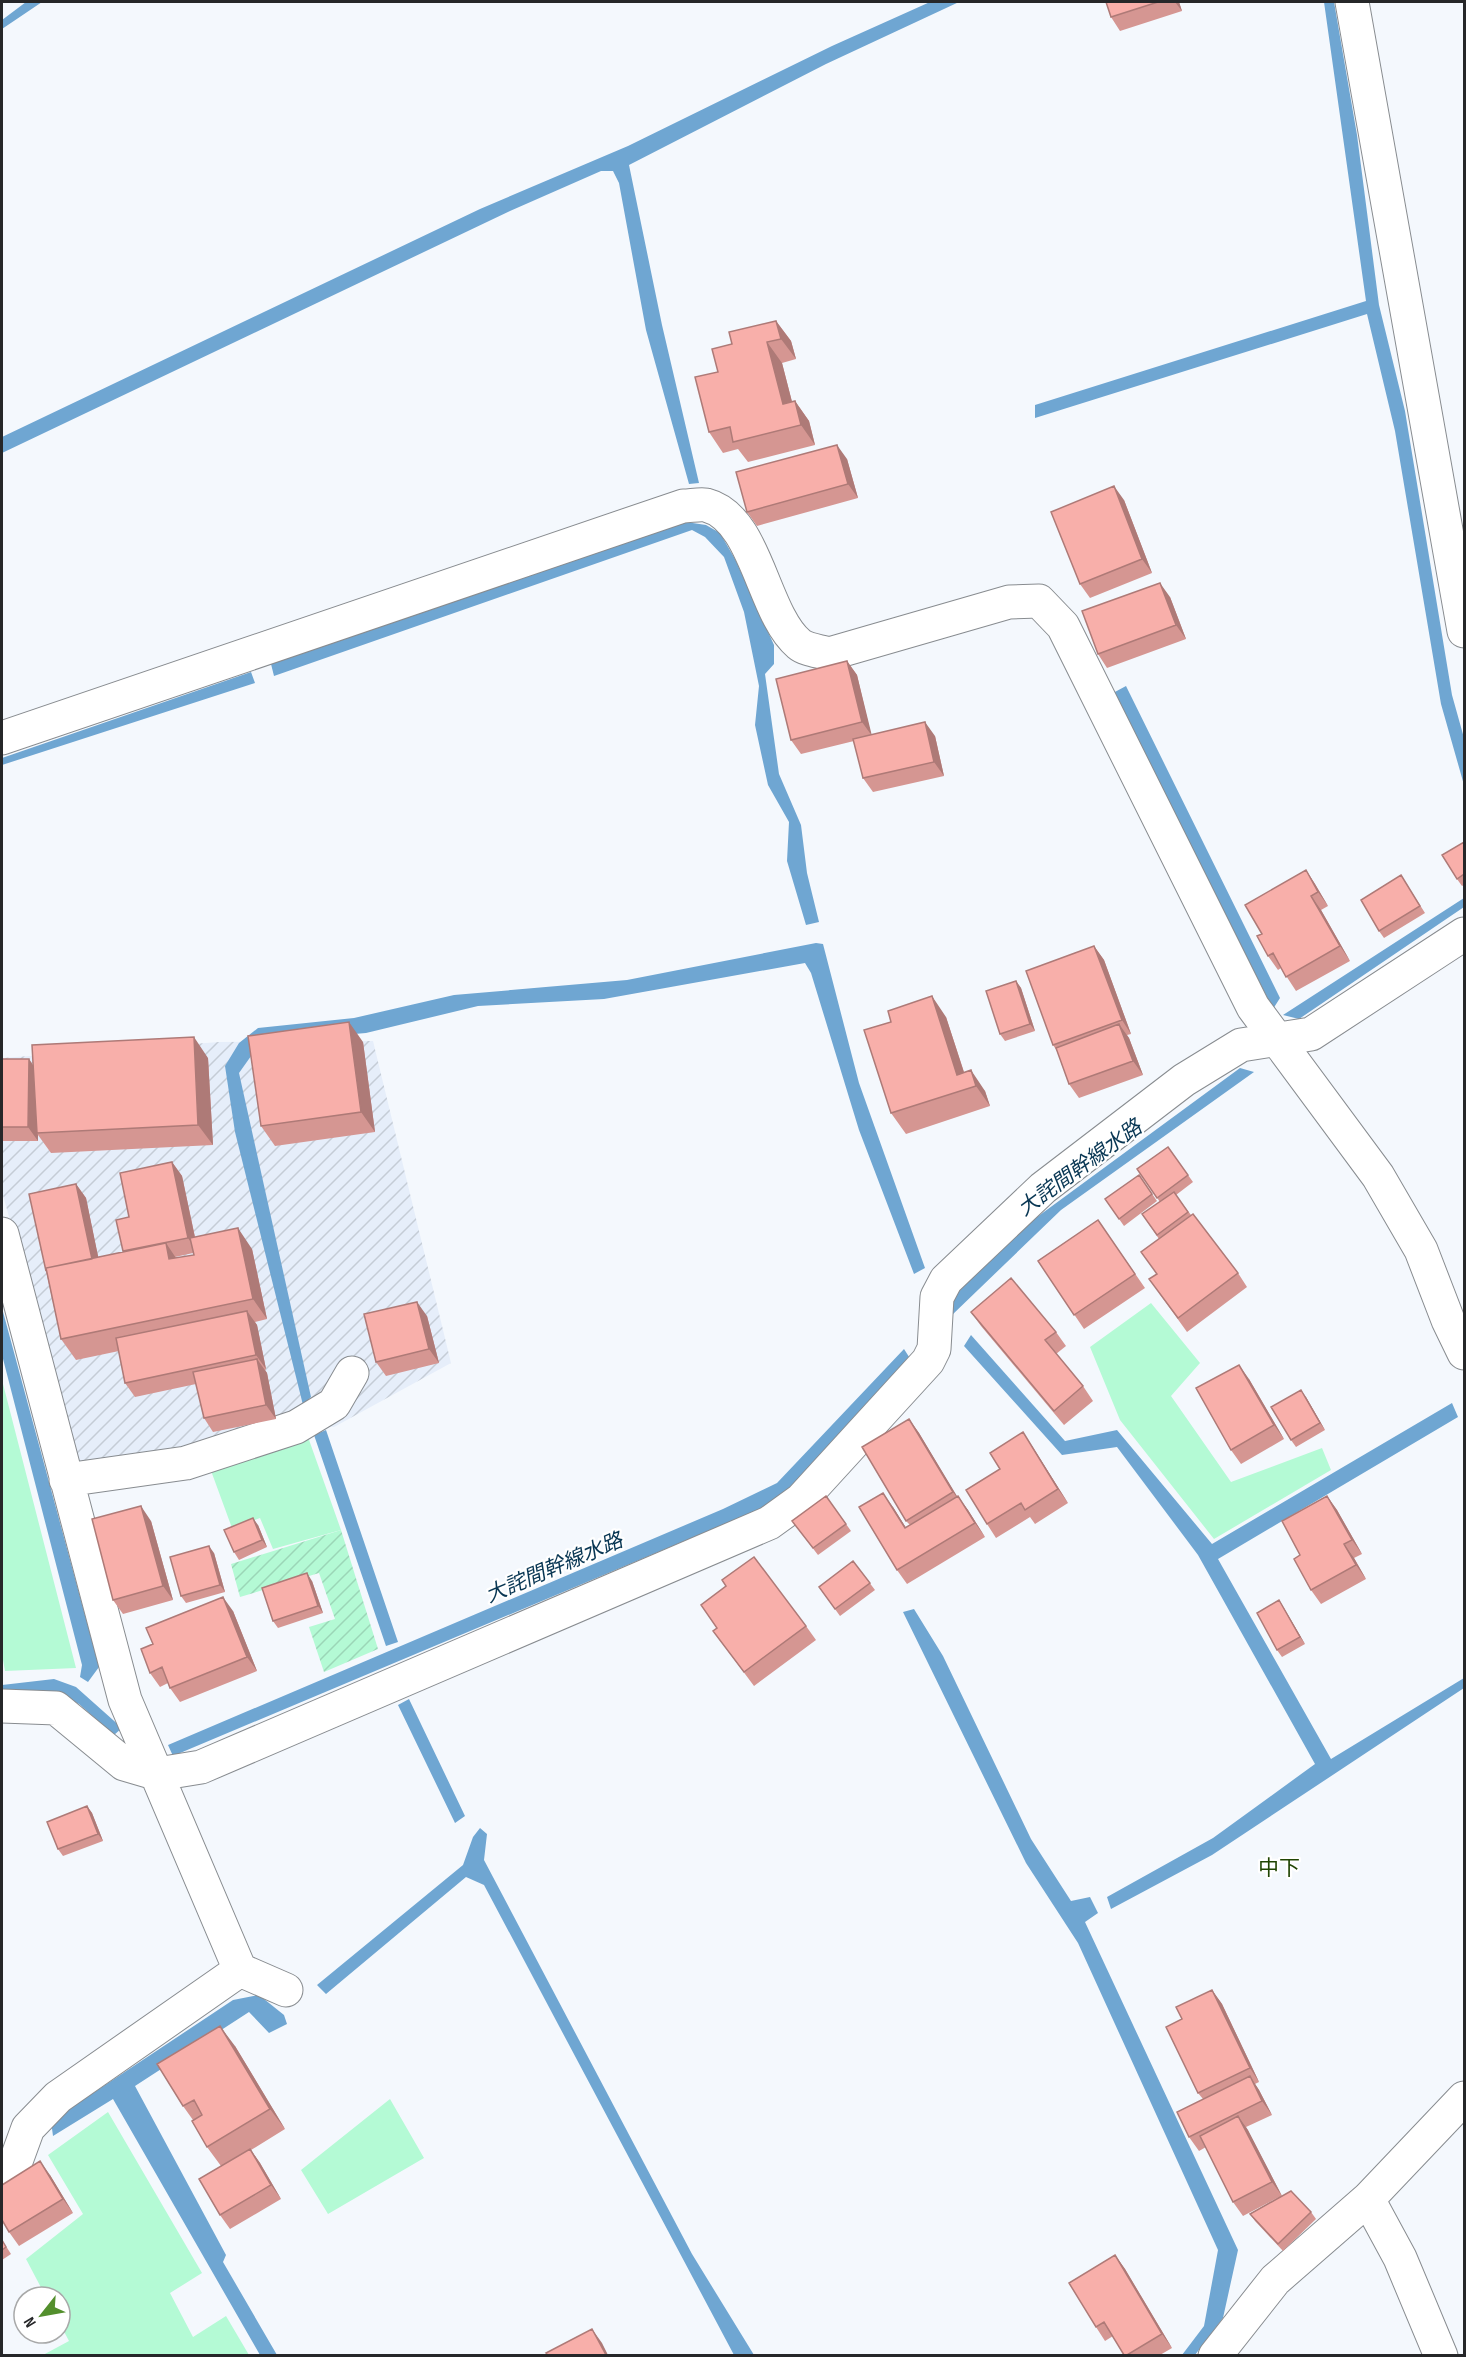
<svg xmlns="http://www.w3.org/2000/svg" width="1466" height="2357" viewBox="0 0 1466 2357" font-family="'Sofia Sans Condensed','Noto Sans JP',sans-serif">
<style>
.industrial{fill:url(#industrial-furrows)}
.grass{fill:#b4fad5}
.garden{fill:url(#garden-furrows)}
.water{fill:#6fa6d2}
.lines{fill:none;stroke-linecap:round;stroke-linejoin:round}
.minor-casing{stroke:#888c90;stroke-width:35}
.minor{stroke:#fff;stroke-width:33}
.wall{fill:#d59692;fill-rule:evenodd}
.shaded-wall{fill:#ae7a77}
.building{fill:#f8afaa;stroke:#ae7a77;stroke-width:1.5}
.labels{text-anchor:middle;dominant-baseline:central;stroke-width:4.5;stroke-linejoin:round;paint-order:stroke}
.water-label{font-size:21px;font-style:italic;fill:#083653;stroke:#fff}
.neighbourhood-label{font-size:21px;fill:#204503;stroke:#fff}
</style>
<defs>
<pattern id="industrial-furrows" width="10" height="10" patternUnits="userSpaceOnUse" patternTransform="scale(1.5)"><rect width="10" height="10" fill="#e6eefa"/><path d="M-1 1l2-2M0 10L10 0M9 11l2-2" fill="none" stroke="#c5ccd6"/></pattern>
<pattern id="garden-furrows" width="10" height="10" patternUnits="userSpaceOnUse" patternTransform="scale(1.5)"><rect width="10" height="10" fill="#b4fad5"/><path d="M-1 1l2-2M0 10L10 0M9 11l2-2" fill="none" stroke="#9bd6b7"/></pattern>
</defs>
<rect width="100%" height="100%" fill="#f4f8fd"/>
<path class="industrial" d="M373 1041 451 1363 334 1427 287 1424 179 1454 79 1463 2 1192V1058L219 1042Z"/>
<path class="grass" d="M1151 1303 1200 1363 1171 1396 1231 1482 1322 1448 1331 1470 1214 1539 1120 1420 1090 1347Z
M2 1380 76 1668 5 1671 2 1654Z
M308 1437 341 1530 273 1549 260 1518 232 1528 210 1468Z
M390 2099 424 2158 328 2214 301 2170Z
M108 2112 202 2273 170 2293 193 2337 226 2316 249 2355H43L69 2341 60 2324V2297H46L26 2259 83 2214 48 2155Z"/>
<path class="garden" d="M341 1530 378 1649 324 1672 309 1627 335 1619 319 1573 240 1597 231 1564Z"/>
<path class="water" d="M26 2H42L2 29V20Z
M930 2H959L826 64 629 165 662 325 699 483 689 484 646 330 619 183 613 171H601L510 211 2 453V437L480 209 628 146 832 46Z
M1324 2H1334L1357 135 1379 305 1405 411 1452 695 1464 738V785L1441 704 1395 431 1367 314 1035 418V405L1366 301Z
M686 522 706 525 720 533 735 559 774 645V664L765 674 779 774 801 825 807 873 819 922 806 925 787 861 789 822 768 785 755 725 759 686 744 612 724 557 705 537 692 530 274 676 271 664Z
M251 672 255 683 2 765V758Z
M1126 686 1280 998 1273 1009 1113 693Z
M1464 898V907L1299 1019 1283 1015Z
M816 943 823 944 859 1083 925 1268 914 1274 859 1130 811 973 805 963 604 999 478 1006 366 1033 261 1042 239 1073 311 1397 303 1405 235 1132 225 1066 239 1043 258 1028 354 1018 454 995 627 980Z
M1240 1068 1254 1072 1061 1210 951 1316 945 1306 1014 1234Z
M2 1308 99 1667 88 1682 80 1677 82 1665 2 1355Z
M971 1335 1065 1441 1117 1430 1212 1544 1452 1403 1458 1417 1218 1559 1331 1759 1464 1678V1688L1212 1855 1111 1909 1107 1897 1213 1838 1315 1764 1198 1555 1117 1447 1062 1455 964 1346Z
M904 1349 911 1360 789 1490 758 1510 173 1756 168 1745 723 1509 777 1483Z
M326 1430 398 1642 386 1646 314 1435Z
M914 1609 943 1656 1031 1839 1071 1901 1090 1897 1098 1913 1085 1922 1238 2250 1223 2318 1195 2355H1182L1204 2326 1218 2250 1078 1943 1026 1863 903 1612Z
M54 1679 76 1687 122 1728 114 1735 79 1704 59 1694 2 1699V1685Z
M409 1699 465 1816 455 1823 398 1705Z
M480 1828 487 1834 484 1860 692 2254 754 2355H734L484 1885 466 1877 326 1994 317 1985 463 1865 473 1837Z
M259 1995 284 2015 287 2024 269 2033 249 2012 135 2086 226 2255 223 2262 277 2355H260L113 2099 53 2136 51 2121 233 2000Z"/>
<g class="lines">
<defs>
<path id="minor" d="M1352 2 1464 631
M2 738 683 506C690 506 699 504 706 505 757 518 762 613 799 644 806 650 820 651 829 654L1009 602 1039 601 1063 626 1253 1007 1378 1176 1421 1250 1448 1320 1464 1353
M2 1234 125 1700 240 1970 58 2097 28 2128 16 2161 2 2179
M66 1480 186 1463 296 1427 334 1404 352 1373
M2 1706 56 1708 124 1764 158 1774 201 1767 769 1523 801 1500 928 1361 934 1349 937 1297 946 1280 1043 1188 1184 1080 1241 1045 1311 1034 1464 934
M240 1970 286 1990
M1368 2199 1400 2258 1441 2356
M1215 2356 1275 2280 1368 2199 1464 2098"/>
</defs>
<use href="#minor" class="minor-casing"/>
<use href="#minor" class="minor"/>
</g>
<path class="wall" d="M1106 2H1179L1182 11 1120 31 1111 17Z
M776 321 791 341 796 359 782 363 792 402 795 401 809 421 815 445 748 462 738 449 723 453 709 432 718 372Z
M847 459 858 498 757 526 747 512Z
M1124 500 1152 573 1090 598 1080 584Z
M1170 597 1186 639 1107 668 1098 654Z
M847 661 857 675 871 735 935 736 944 776 873 792 863 778 854 741 801 754 791 740Z
M1464 842V885L1462 886 1457 879Z
M1306 870 1315 884 1328 906 1321 910 1350 961 1296 991 1281 968 1278 970 1268 956 1262 934Z
M1401 875 1425 913 1384 938 1379 931Z
M1094 946 1104 960 1131 1034 1127 1035 1129 1038 1143 1075 1079 1098 1069 1084 1057 1051 1053 1045Z
M1016 981 1021 988 1035 1031 1005 1041 1000 1034Z
M946 1017 964 1072 985 1091 990 1106 906 1134 891 1113Z
M363 1042 375 1132 275 1146 261 1126Z
M208 1058 213 1145 51 1153 38 1135V1141H2V1059H29L33 1065Z
M1168 1147 1193 1182 1176 1195 1191 1215 1238 1273 1247 1287 1187 1332 1159 1293 1157 1274 1159 1239 1142 1214 1160 1202 1137 1169Z
M172 1162 182 1176 195 1237 252 1249 267 1319 255 1322 257 1325 266 1369 265 1370 267 1373 276 1419 213 1432 204 1418 196 1384 135 1397 125 1383 119 1351 76 1360 61 1339 46 1271 76 1184 86 1198 98 1257 124 1252 123 1251 129 1217ZM193 1253 194 1255 176 1258 175 1257Z
M1139 1175 1157 1201 1124 1226 1105 1199Z
M1098 1220 1145 1288 1084 1329 1038 1261Z
M971 1312 1056 1332 1066 1346 1056 1354 1083 1386 1093 1401 1064 1425 981 1326Z
M427 1316 439 1363 386 1376 376 1362Z
M1249 1379 1284 1439 1241 1464 1231 1450Z
M1306 1397 1325 1430 1296 1447 1291 1440Z
M909 1419 919 1433 957 1497 968 1510 985 1537 907 1584 897 1570 893 1507 906 1528 910 1525 906 1521Z
M1032 1446 1068 1503 1035 1524 1030 1517 996 1538 987 1524 1000 1469Z
M826 1496 851 1531 818 1555 792 1521Z
M1327 1496 1337 1510 1362 1554 1354 1558 1366 1579 1321 1604 1311 1590 1300 1555Z
M151 1521 173 1600 123 1614 113 1600Z
M258 1525 267 1547 239 1560 234 1552Z
M214 1553 225 1592 186 1603 181 1596Z
M853 1561 875 1590 840 1616 819 1587Z
M312 1581 323 1613 278 1628 273 1621Z
M1279 1600 1305 1644 1282 1657 1277 1650Z
M233 1611 257 1671 180 1702 170 1688 168 1683 160 1687 150 1673Z
M806 1626 816 1640 754 1686 713 1631Z
M87 1806 92 1813 103 1841 63 1856 58 1849Z
M1212 1990 1222 2004 1259 2082 1255 2084 1259 2090 1272 2115 1246 2127 1282 2196 1311 2212 1316 2219 1283 2251 1255 2221 1250 2214 1279 2197 1243 2216 1233 2202 1206 2147 1199 2151 1189 2137 1203 2099 1198 2093 1182 2019Z
M235 2046 285 2129 251 2150 260 2163 281 2199 230 2229 220 2215 221 2166 207 2147 193 2120 183 2106Z
M50 2175 73 2213 19 2246 9 2232Z
M2 2240 11 2254 2 2260Z
M1115 2255 1125 2269 1172 2348 1160 2355H1124L1113 2336 1105 2341 1096 2327Z"/>
<path class="shaded-wall" d="M1175 2H1179L1182 11Z
M776 321 791 341 796 359 781 339Z
M767 342 782 363 798 425 783 404Z
M795 401 809 421 815 445 801 425Z
M837 445 847 459 858 498 848 484Z
M1114 486 1124 500 1152 573 1142 559Z
M1160 583 1170 597 1186 639 1176 625Z
M847 661 857 675 872 736 862 722Z
M925 722 935 736 944 776 934 762Z
M1306 870 1315 884 1328 906 1318 892Z
M1311 896 1321 910 1350 961 1340 946Z
M1094 946 1104 960 1131 1034 1122 1020Z
M1016 981 1021 988 1035 1031 1030 1024Z
M932 996 946 1017 969 1088 957 1075Z
M349 1022 363 1042 375 1132 361 1112Z
M1119 1024 1129 1038 1143 1075 1133 1061Z
M194 1037 208 1058 213 1145 198 1125Z
M29 1059 38 1073 37 1133 38 1135V1141L28 1127Z
M971 1070 985 1091 990 1106 976 1086Z
M172 1162 182 1176 198 1252 188 1238Z
M76 1184 86 1198 102 1275 92 1261Z
M238 1228 252 1249 267 1319 253 1299Z
M166 1243 180 1264 169 1259Z
M417 1302 427 1316 439 1363 429 1349Z
M247 1311 257 1325 266 1369 256 1355Z
M257 1359 267 1373 276 1419 266 1405Z
M1239 1365 1249 1379 1284 1439 1274 1425Z
M1301 1390 1306 1397 1325 1430 1320 1423Z
M909 1419 919 1433 963 1506 953 1492Z
M1023 1432 1032 1446 1068 1503 1058 1489Z
M883 1493 893 1507 915 1542 905 1528Z
M958 1496 968 1510 985 1537 975 1523Z
M1327 1496 1337 1510 1362 1554 1352 1540Z
M141 1506 151 1521 173 1600 163 1586Z
M253 1518 258 1525 267 1547 262 1540Z
M1344 1544 1354 1558 1366 1579 1356 1565Z
M209 1546 214 1553 225 1592 220 1585Z
M307 1573 312 1581 323 1613 318 1606Z
M223 1597 233 1611 257 1671 247 1657Z
M1279 1600 1284 1608 1305 1644 1300 1637Z
M87 1806 92 1813 103 1841 98 1834Z
M1212 1990 1222 2004 1259 2082 1250 2068Z
M220 2026 235 2046 285 2129 270 2109Z
M1250 2076 1259 2090 1272 2115 1262 2101Z
M1238 2116 1248 2130 1282 2196 1272 2182Z
M250 2149 260 2163 281 2199 271 2185Z
M40 2161 50 2175 73 2213 63 2199Z
M1115 2255 1125 2269 1172 2348 1162 2334Z
M592 2329 602 2343 608 2355H606Z"/>
<path class="building" d="M1106 2H1158L1111 17Z
M776 321 781 339 767 342 783 404 795 401 801 425 733 442 730 427 709 432 695 377 718 372 712 349 732 344 729 332Z
M837 445 848 484 747 512 736 472Z
M1114 486 1142 559 1080 584 1051 512Z
M1160 583 1176 625 1098 654 1082 611Z
M847 661 862 722 791 740 776 679Z
M925 722 934 762 863 778 853 739Z
M1464 842V874L1457 879 1442 855Z
M1306 870 1318 892 1311 896 1340 946 1286 977 1273 953 1268 956 1257 936 1262 934 1245 905Z
M1401 875 1420 906 1379 931 1361 900Z
M1094 946 1122 1020 1053 1045 1026 971Z
M1016 981 1030 1024 1000 1034 986 991Z
M932 996 957 1075 971 1070 976 1086 891 1113 864 1030 891 1022 888 1011Z
M349 1022 361 1112 261 1126 248 1036Z
M1119 1024 1133 1061 1069 1084 1056 1048Z
M194 1037 198 1125 37 1133 32 1045Z
M2 1059H29L28 1127H2Z
M1168 1147 1188 1175 1157 1198 1137 1169Z
M172 1162 188 1238 123 1251 116 1220 129 1217 120 1173Z
M1139 1175 1152 1194 1119 1219 1105 1199Z
M76 1184 92 1259 46 1268V1271L29 1194Z
M1174 1192 1188 1212 1157 1235 1142 1214Z
M1193 1214 1238 1273 1178 1318 1149 1279 1157 1274 1141 1252Z
M1098 1220 1135 1274 1074 1315 1038 1261Z
M238 1228 253 1299 61 1339 46 1268 166 1243 169 1259 194 1255 190 1238Z
M1011 1278 1056 1332 1045 1340 1083 1386 1054 1411 971 1312Z
M417 1302 429 1349 376 1362 364 1314Z
M247 1311 256 1355 125 1383 116 1338Z
M257 1359 266 1405 204 1418 193 1372Z
M1239 1365 1274 1425 1231 1450 1196 1388Z
M1301 1390 1320 1423 1291 1440 1271 1407Z
M909 1419 953 1492 906 1521 862 1447Z
M1023 1432 1058 1489 1025 1510 1021 1503 987 1524 966 1490 1000 1469 990 1453Z
M883 1493 905 1528 958 1496 975 1523 897 1570 859 1507Z
M826 1496 846 1524 813 1548 792 1521Z
M1327 1496 1352 1540 1344 1544 1356 1565 1311 1590 1294 1559 1300 1555 1282 1521Z
M141 1506 163 1586 113 1600 92 1519Z
M253 1518 262 1540 234 1552 224 1530Z
M209 1546 220 1585 181 1596 170 1557Z
M754 1557 806 1626 744 1672 713 1631 717 1628 701 1605 726 1586 722 1580Z
M853 1561 870 1583 835 1609 819 1587Z
M307 1573 318 1606 273 1621 262 1588Z
M223 1597 247 1657 170 1688 162 1667 150 1673 141 1649 153 1644 146 1628Z
M1279 1600 1300 1637 1277 1650 1257 1613Z
M87 1806 98 1834 58 1849 47 1822Z
M1212 1990 1250 2068 1198 2093 1166 2027 1182 2019 1176 2007Z
M220 2026 270 2109 207 2147 192 2121 202 2115 194 2100 183 2106 157 2064Z
M1250 2076 1262 2101 1189 2137 1177 2112Z
M1238 2116 1272 2182 1233 2202 1200 2136Z
M250 2149 271 2185 220 2215 199 2179Z
M40 2161 63 2199 9 2232 2 2220V2185Z
M1291 2191 1311 2212 1278 2244 1250 2214Z
M2 2240 6 2247 2 2250Z
M1115 2255 1162 2334 1127 2355H1124L1104 2322 1096 2327 1069 2283Z
M592 2329 606 2355H548L546 2353Z"/>
<g class="labels">
<g class="water-label">
<text transform="translate(1080 1168) rotate(-36)">大詫間幹線水路</text>
<text transform="translate(554 1568) rotate(-23)">大詫間幹線水路</text>
</g>
<g class="neighbourhood-label">
<text x="1279" y="1868">中下</text>
</g>
</g>
<rect width="1466" height="2357" fill="none" stroke="#262729" stroke-width="6"/>
<g transform="translate(42 2315) rotate(239)"><circle r="28" fill="#ffffff" stroke="#a8a9a9" stroke-width="1.5"/>
<path d="M0-4.5L10 22L0 15L-10 22Z" fill="#538f2d"/>
<text y="-9" font-size="16" font-weight="bold" text-anchor="middle" fill="#262729">N</text>
</g>
</svg>
